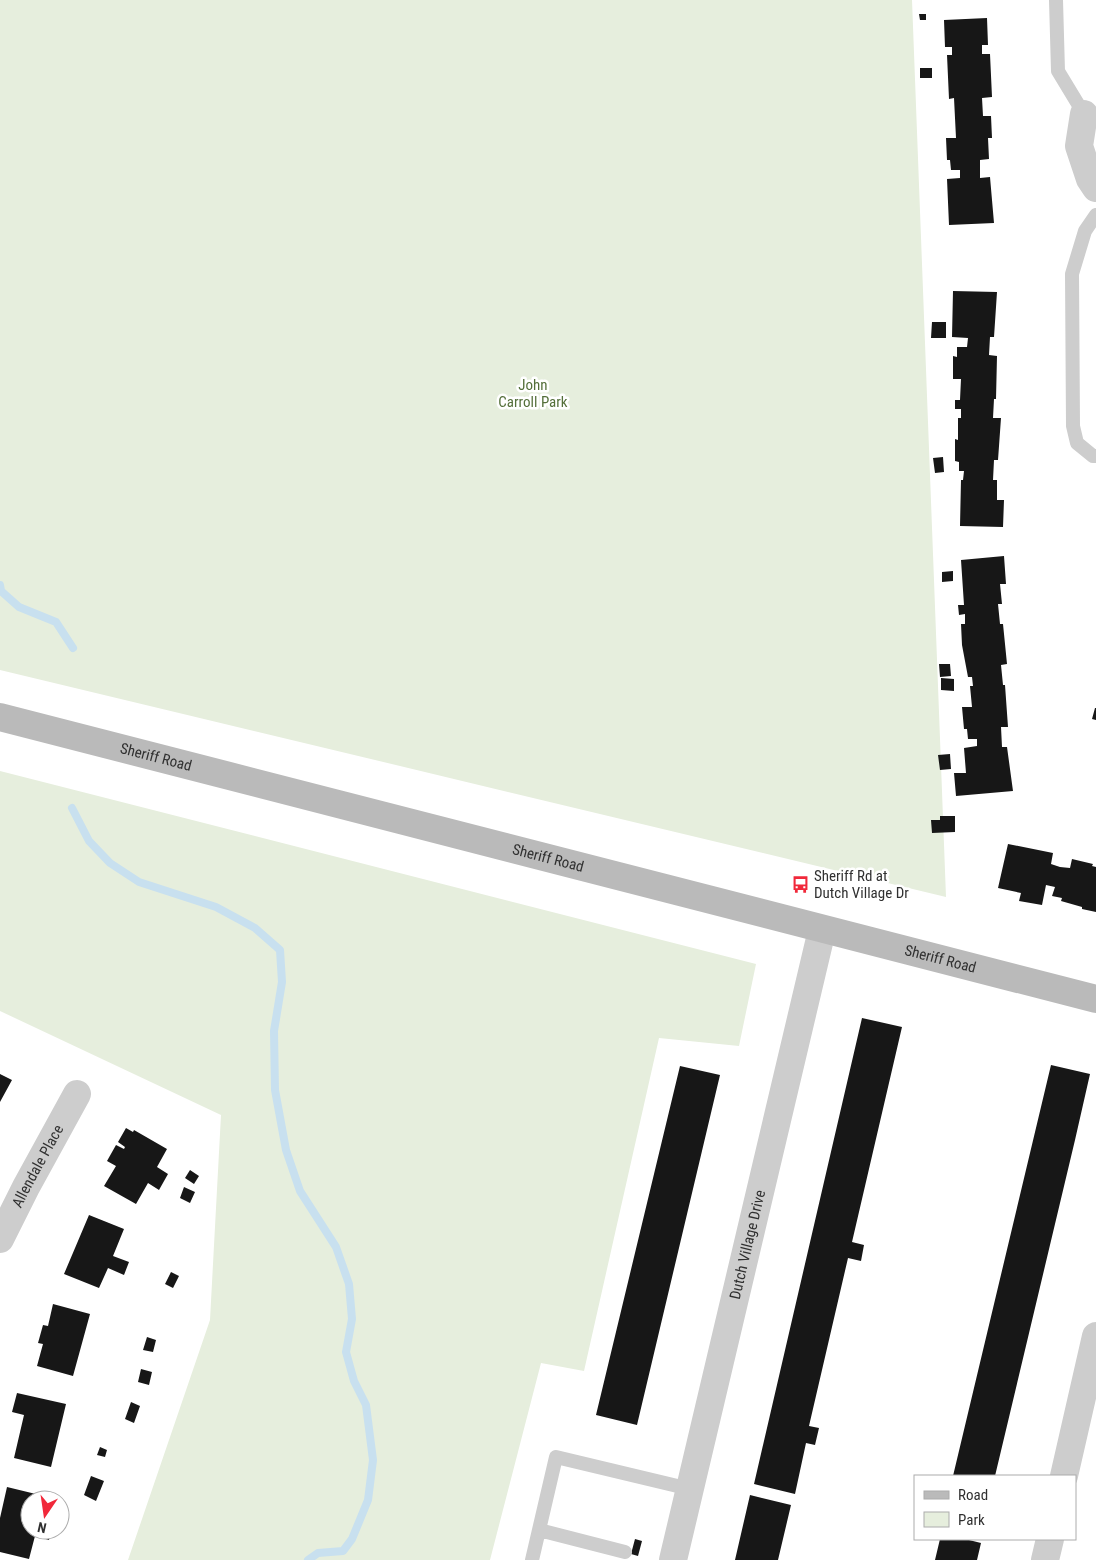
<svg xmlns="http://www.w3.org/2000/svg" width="1096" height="1560" viewBox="0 0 1096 1560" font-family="'Roboto Condensed',sans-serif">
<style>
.green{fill:#e6eedd}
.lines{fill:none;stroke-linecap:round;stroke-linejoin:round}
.stream{stroke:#c8e0ef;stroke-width:8}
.building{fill:#171717}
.service{stroke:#cdcdcd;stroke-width:14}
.minor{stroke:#cdcdcd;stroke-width:28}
.tertiary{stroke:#cdcdcd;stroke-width:28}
.secondary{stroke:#bababa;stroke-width:28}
.labels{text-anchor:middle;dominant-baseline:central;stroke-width:5;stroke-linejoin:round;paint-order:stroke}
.park-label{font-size:15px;fill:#546f3a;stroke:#fff}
.street-label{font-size:15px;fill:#303030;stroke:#fff}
.poi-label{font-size:15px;fill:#303030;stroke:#fff;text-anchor:start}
</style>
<rect width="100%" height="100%" fill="#fff"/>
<path class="green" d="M0 0H912L946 897 0 670Z
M0 771 756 964 739 1046 659 1038 584 1371 541 1363 490 1560H128L210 1320 221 1115 0 1011Z"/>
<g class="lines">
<path class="stream" d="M0 585 1 591 19 607 56 622 73 648
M72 808 89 841 110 863 139 882 216 907 255 928 280 950 282 982 274 1031 275 1090 286 1150 300 1191 336 1247 349 1284 352 1319 346 1352 354 1381 366 1405 373 1460 368 1500 352 1539 343 1551 318 1553 308 1560"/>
</g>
<path class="building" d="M919 14H926V20H920Z
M987 18 988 45H982V54H990L992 97 982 98 983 116H991L992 138H988L989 159 980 160V178L990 177 994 223 949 225 947 179 960 178V170H951L950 160H947L946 138H956L954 98 949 99 947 55H952V47H945L944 20Z
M920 68H932V78H920Z
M953 291 997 292 994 337H990L989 355 997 356 996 399H994L993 418H1001L998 460H994L993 480H997V500H1004L1003 527 960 526 961 480H963L964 471H959V462L955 461V439L958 440V418H961V409H955V400H960L961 379H953V356L957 357V347H967L968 338 952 337Z
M932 322H946V338H931Z
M943 457 944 472 935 473 933 458Z
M1004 556 1006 584H1000L1002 604H998L1000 624H1003L1007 664 1001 665 1003 685H1005L1008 727H1001L1002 747H1007L1013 791 956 796 954 773H966L964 748 977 746V739H968L967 729H964L962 707H972L970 686H973L972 677H968L962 645 961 624H965V614L959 615 958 605H964L961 560Z
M953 571V581L942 582V572Z
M939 664H950L951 676 940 677Z
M941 678 954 679V691L941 690Z
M1095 708H1096V720L1092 719Z
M950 754 951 769 940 770 938 755Z
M940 816H955V832L932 833 931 820H940Z
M1008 844 1053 853 1051 864 1060 867 1070 868 1072 859 1093 864 1092 866 1096 867V912L1082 909V907L1061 901 1062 898 1052 896 1055 887 1046 885 1042 905 1019 901 1021 893 998 888Z
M862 1018 902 1027 852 1242 864 1245 861 1261 848 1258 809 1426 819 1428 815 1445 806 1443 795 1494 754 1484Z
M1051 1065 1090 1074 1075 1140 995 1476H953Z
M680 1066 720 1075 637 1425 596 1415Z
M0 1074 12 1080 0 1102Z
M126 1128 133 1132 134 1130 167 1149 157 1167 168 1174 159 1190 148 1183 136 1204 104 1186 116 1166 107 1161 116 1145 124 1149 125 1147 118 1142Z
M190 1170 199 1176 194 1184 185 1178Z
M184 1187 195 1192 190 1203 180 1198Z
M89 1215 124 1229 113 1256 129 1262 124 1275 108 1268 99 1288 64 1274Z
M171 1272 179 1276 173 1288 165 1284Z
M53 1304 90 1314 73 1376 37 1366 43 1344 38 1343 43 1325 48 1326Z
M147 1337 156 1340 153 1352 143 1350Z
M141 1369 152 1372 149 1385 138 1382Z
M17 1393 66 1404 51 1467 14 1458 24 1415 12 1412Z
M131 1402 140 1406 134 1423 125 1419Z
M100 1447 107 1450 105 1457 97 1455Z
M91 1476 104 1481 96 1501 84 1495Z
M7 1487 44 1496 43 1500H30V1530H51L49 1540 35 1536 29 1559 0 1552V1518Z
M750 1495 791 1505 778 1560H735Z
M635 1539 642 1541 638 1556 631 1554Z
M940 1539H965L981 1543 977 1560H935Z"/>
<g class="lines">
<path class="service" d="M1056 0 1058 71 1084 114
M1096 215 1085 231 1072 274 1073 426 1077 443 1093 456H1096
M539 1530 625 1552
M532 1560 556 1457 690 1489"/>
<g class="minor">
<path d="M1084 114 1079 146 1090 179 1096 188"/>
<path id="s1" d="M0 1239 26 1187 77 1094"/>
<path id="s2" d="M673 1560 822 930"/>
</g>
<path class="tertiary" d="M1064 1476 1096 1336
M1045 1560 1050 1539"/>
<path class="secondary" id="s3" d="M0 717 1096 999"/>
</g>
<defs>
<symbol id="bus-bare" viewBox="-9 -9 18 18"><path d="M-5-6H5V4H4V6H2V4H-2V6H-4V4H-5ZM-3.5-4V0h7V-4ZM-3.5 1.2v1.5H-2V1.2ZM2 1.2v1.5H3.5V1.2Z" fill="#f1283a" stroke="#fff" stroke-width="2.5" paint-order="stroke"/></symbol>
</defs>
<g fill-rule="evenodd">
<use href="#bus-bare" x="788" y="872" width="25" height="25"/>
</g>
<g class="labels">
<g class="park-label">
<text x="533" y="385">John<tspan x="533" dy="17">Carroll Park</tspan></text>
</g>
<g class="street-label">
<text stroke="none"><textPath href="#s3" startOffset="161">Sheriff Road</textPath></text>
<text stroke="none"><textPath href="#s3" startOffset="566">Sheriff Road</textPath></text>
<text stroke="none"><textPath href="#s3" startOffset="971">Sheriff Road</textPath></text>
<text stroke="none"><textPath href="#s1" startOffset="82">Allendale Place</textPath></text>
<text stroke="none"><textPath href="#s2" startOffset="324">Dutch Village Drive</textPath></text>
</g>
<g class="poi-label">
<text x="814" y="876">Sheriff Rd at<tspan x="814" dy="17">Dutch Village Dr</tspan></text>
</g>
</g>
<rect x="914" y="1475" width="162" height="65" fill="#ffffff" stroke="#acacac"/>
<rect x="924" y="1491" width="25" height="8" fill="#bababa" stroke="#acacac"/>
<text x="958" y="1500" font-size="15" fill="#303030">Road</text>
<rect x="924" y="1512" width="25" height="15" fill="#e6eedd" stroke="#acacac"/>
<text x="958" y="1525" font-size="15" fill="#303030">Park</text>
<g transform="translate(45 1515) rotate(193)"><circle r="24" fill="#ffffff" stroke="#acacac"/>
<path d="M0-4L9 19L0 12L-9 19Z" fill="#f1283a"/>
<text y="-8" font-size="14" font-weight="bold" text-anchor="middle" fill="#303030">N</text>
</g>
</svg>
